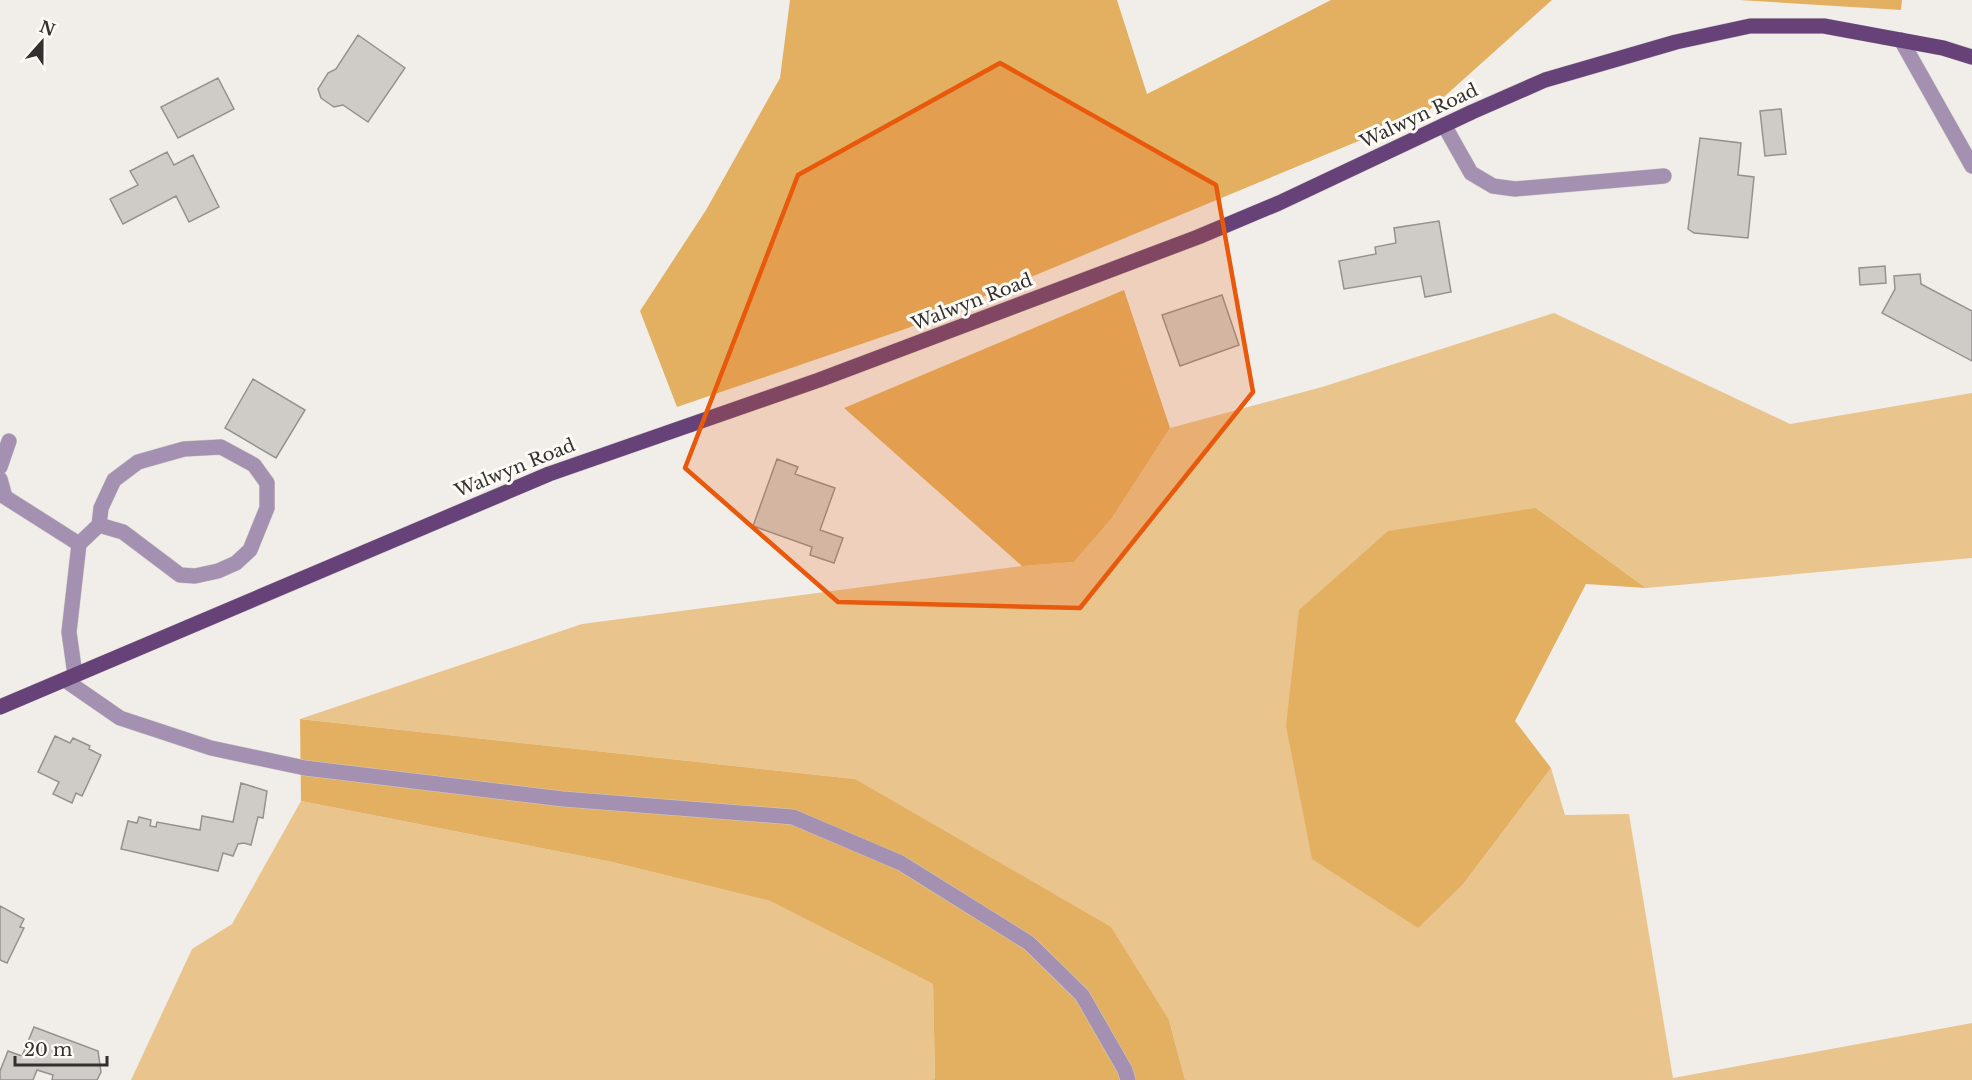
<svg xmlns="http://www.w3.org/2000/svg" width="1972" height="1080" viewBox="0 0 1972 1080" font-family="'Libre Baskerville',serif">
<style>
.green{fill:#eac48d}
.forest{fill:#e3b061}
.building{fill:#cfccc8;stroke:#94928e;stroke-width:1.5}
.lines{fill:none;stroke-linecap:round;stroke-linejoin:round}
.minor-casing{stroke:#cfccc8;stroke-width:16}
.major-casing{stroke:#cfccc8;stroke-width:16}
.minor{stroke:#a490b0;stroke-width:15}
.major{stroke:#674279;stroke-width:15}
.marked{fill:#e8590c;fill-opacity:0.2;stroke:#e8590c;stroke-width:4.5;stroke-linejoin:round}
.labels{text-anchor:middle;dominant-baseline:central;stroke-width:6;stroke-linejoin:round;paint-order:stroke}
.street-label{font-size:18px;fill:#32312f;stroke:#fefbf7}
</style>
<rect width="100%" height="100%" fill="#f1eeea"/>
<path class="green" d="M1554 313 1790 424 1972 393V558L1646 588 1536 508 1464 883 1551 768 1565 815 1629 814 1673 1078 1972 1023V1080H1185L1169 1020 855 779 300 719 582 624 1022 566 1074 562 1112 518 1170 428 1322 387Z
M301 801 612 862 770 901 933 984 935 1080H131L192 949 232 924Z"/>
<path class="forest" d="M790 0H1117L1147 94 1331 0H1552L1426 113 908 328 677 407 640 311 706 210 780 78Z
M1739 0H1902L1901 10Z
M1124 290 1170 428 1112 518 1074 562 1022 566 844 408Z
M1536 508 1646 588 1586 584 1515 721 1551 768 1464 883 1418 928 1312 859 1286 726 1299 610 1388 531Z
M300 719 855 779 1111 927 1169 1020 1185 1080H933L935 1079 933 984 770 901 612 862 301 801Z"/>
<path class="building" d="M358 35 405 68 368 122 343 105 334 107 321 98 318 89 328 73 336 69Z
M218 78 234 109 178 138 161 107Z
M1781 109 1786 154 1765 156 1760 111Z
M1700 138 1741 143 1738 175 1754 177 1748 238 1694 233 1688 229Z
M167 152 174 165 193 155 219 207 189 222 176 196 123 224 110 199 138 185 130 171Z
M1439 221 1451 292 1425 297 1421 276 1344 289 1339 261 1376 254 1375 247 1396 243 1394 228Z
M1885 266 1886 283 1860 285 1859 268Z
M1920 274 1921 284 1972 311V361L1882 313 1895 289 1894 276Z
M1222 295 1239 345 1180 366 1162 315Z
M253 379 305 410 276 458 225 428Z
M777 459 798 467 795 474 835 488 820 530 843 538 834 563 810 555 812 547 753 526Z
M55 736 70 743 73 738 90 746 89 749 101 755 82 796 76 793 72 803 53 794 59 782 38 772Z
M241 783 267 791 263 818 258 817 251 845 244 843 238 844 233 856 223 853 218 871 121 849 128 821 137 823 139 817 151 820 150 826 156 827 157 822 200 830 202 816 233 822Z
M0 906 24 919 20 927 24 928 7 963 0 960Z
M34 1027 98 1051 101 1072 97 1080H52L53 1075 37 1070 33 1080H0V1071L8 1051 22 1056Z"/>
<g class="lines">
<defs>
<path id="minor" d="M1901 40 1972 166
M1444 125 1471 173 1493 186 1515 189 1664 176
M0 467 9 441
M0 479 5 497 79 544 69 632 75 675
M79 544 99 525 101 508 114 480 138 462 184 449 221 447 254 465 267 483V508L250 550 236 563 218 571 195 576 180 575 123 532 99 525
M65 680 120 718 211 748 305 768 563 799 793 817 901 863 1029 943 1082 995 1125 1070 1128 1080"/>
<path id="major" d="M0 707 549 474 819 380 1198 237 1279 203 1472 112 1545 80 1676 42 1750 26H1824L1943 48 1972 57"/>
</defs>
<use href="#minor" class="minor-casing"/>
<use href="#major" class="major-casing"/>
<use href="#minor" class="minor"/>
<use href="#major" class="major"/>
</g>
<path class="marked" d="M1000 63 1216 185 1253 392 1080 608 838 602 685 468 798 175Z"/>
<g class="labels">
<g class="street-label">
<text transform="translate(1419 116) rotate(-25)">Walwyn Road</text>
<text transform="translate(972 302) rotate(-21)">Walwyn Road</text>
<text transform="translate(515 468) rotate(-22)">Walwyn Road</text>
</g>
</g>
<g transform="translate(42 42) rotate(21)" stroke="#fefbf7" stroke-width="4.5" paint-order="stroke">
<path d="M0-4.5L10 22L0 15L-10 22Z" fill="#32312f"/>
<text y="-9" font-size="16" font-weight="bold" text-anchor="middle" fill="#32312f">N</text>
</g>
<path d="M15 1056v9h92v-9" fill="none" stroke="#32312f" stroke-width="3"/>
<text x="24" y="1056" font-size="18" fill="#32312f" stroke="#fefbf7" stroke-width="4.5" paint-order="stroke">20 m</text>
</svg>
